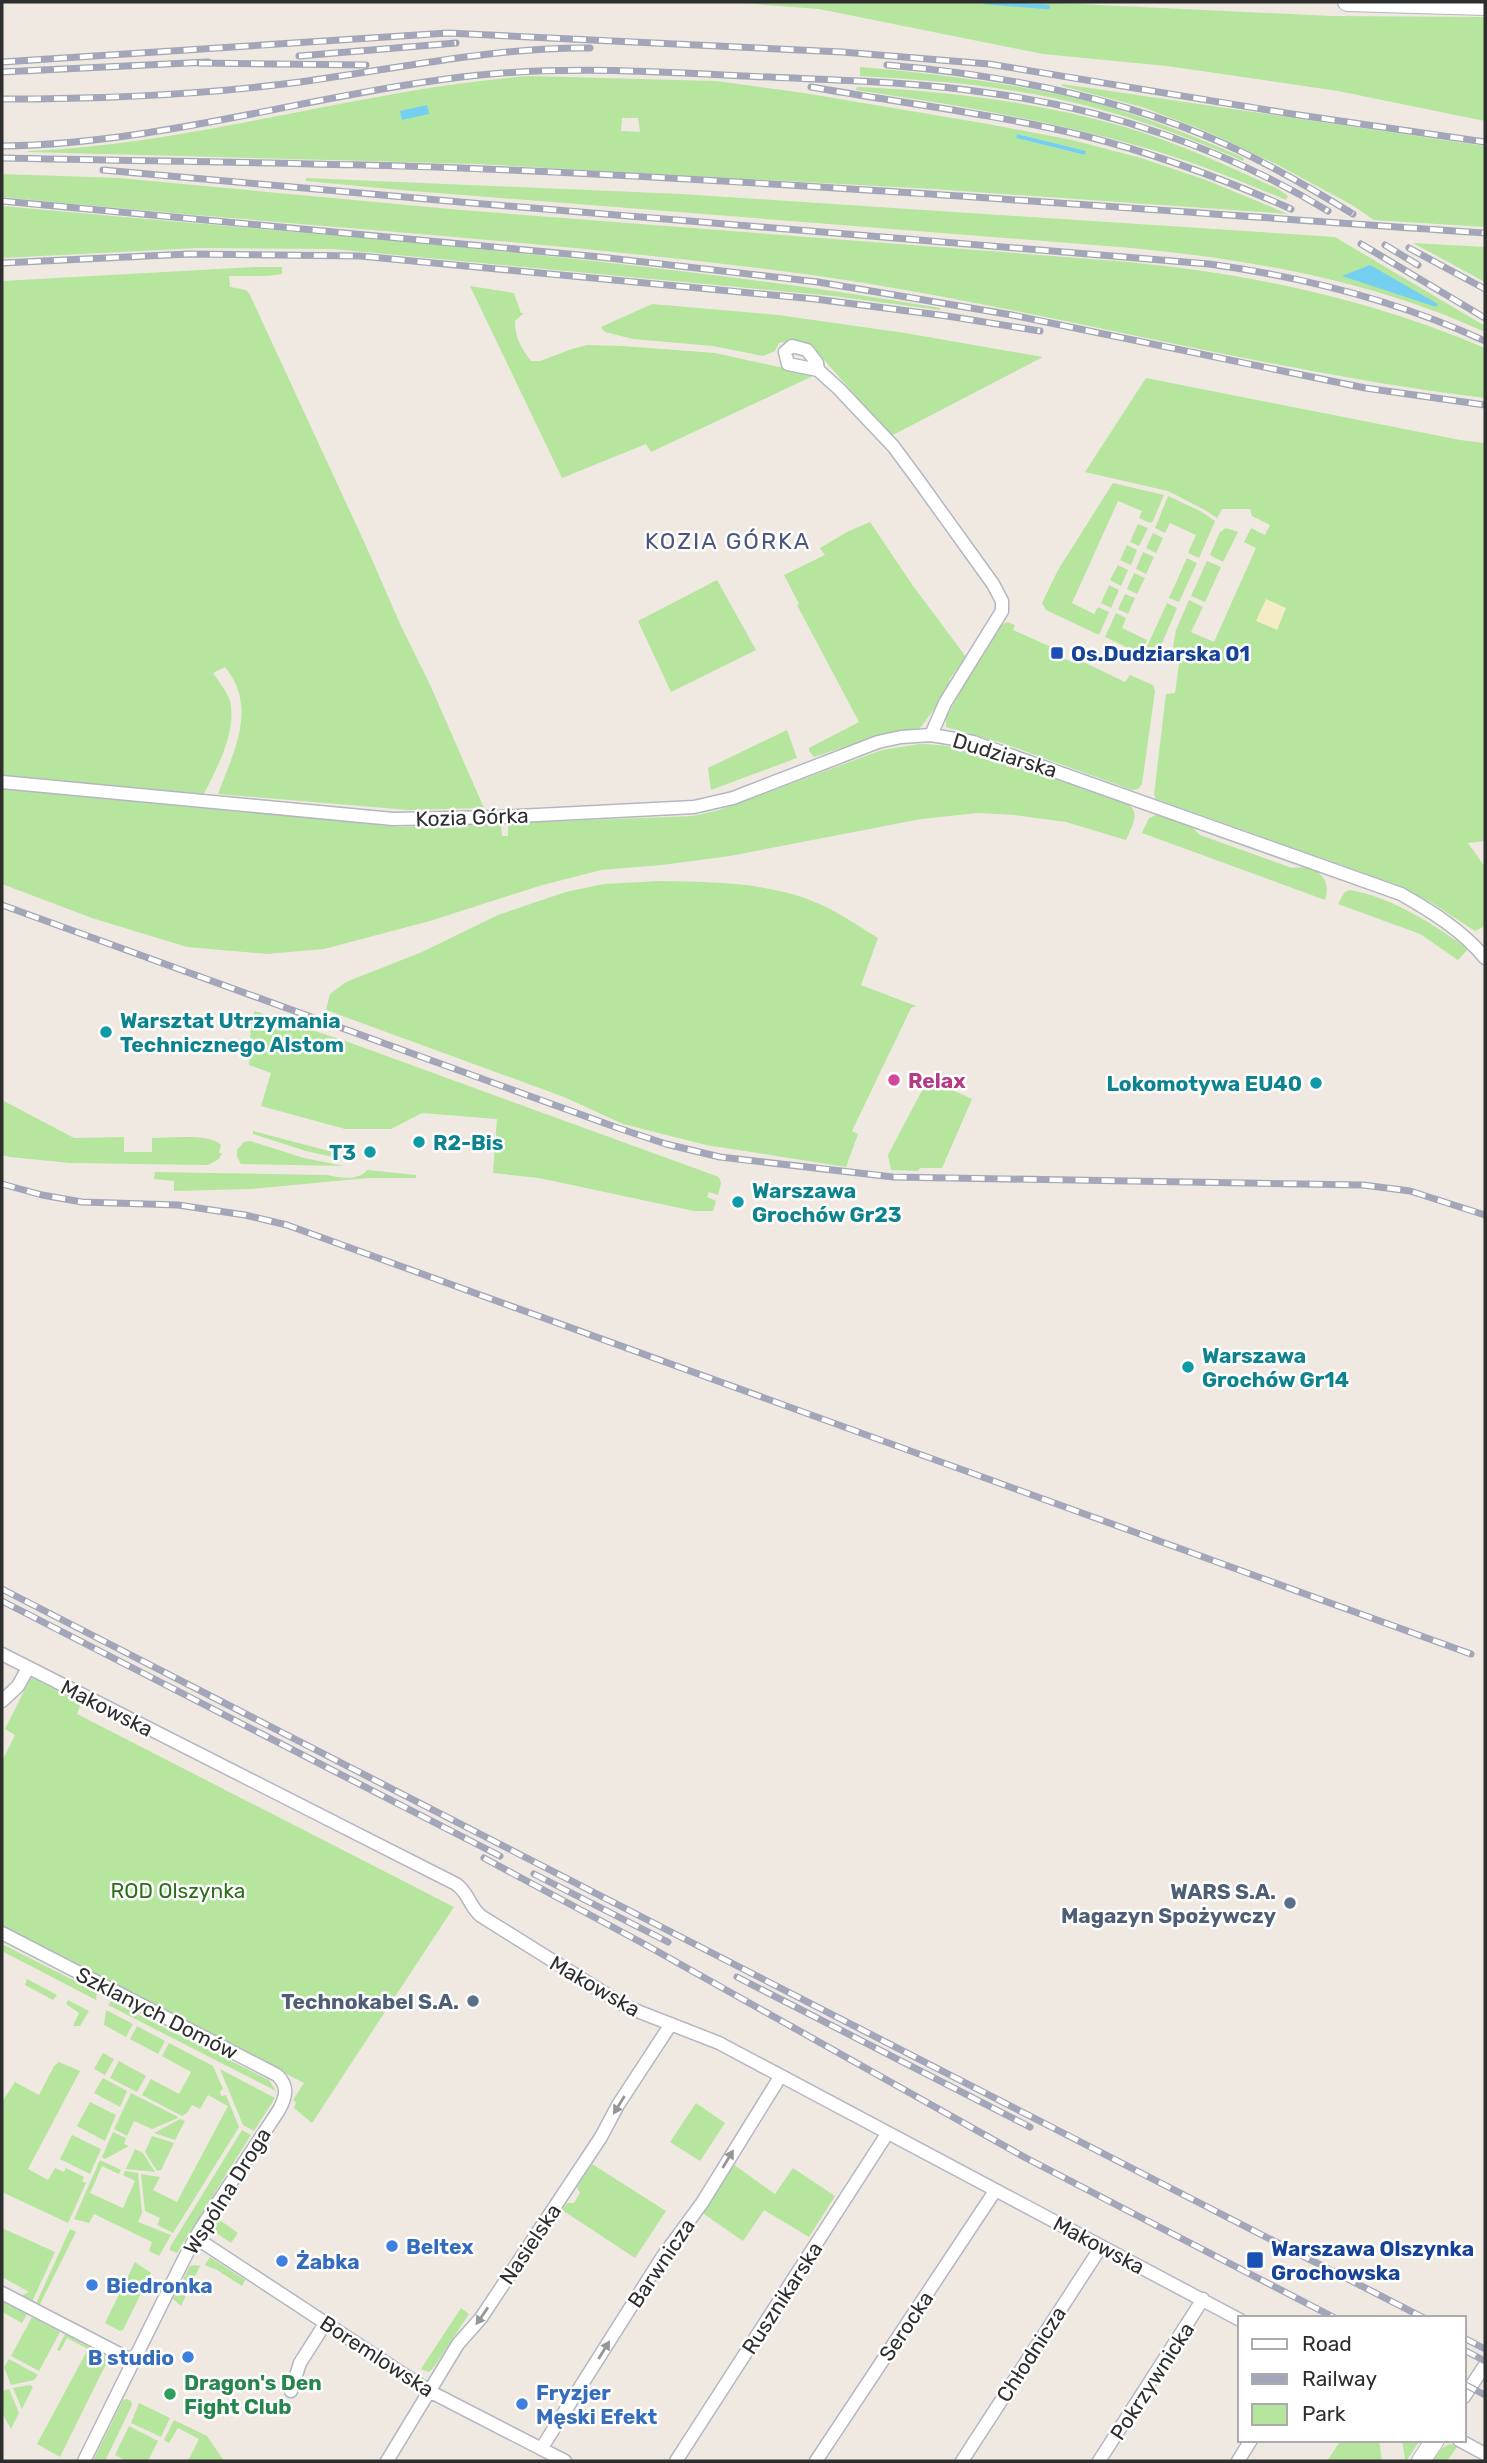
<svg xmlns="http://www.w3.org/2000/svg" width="1487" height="2463" viewBox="0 0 1487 2463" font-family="Rubik,sans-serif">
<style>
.green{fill:#b6e59e;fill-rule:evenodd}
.sand{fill:#f3ecc5}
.water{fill:#75cff0}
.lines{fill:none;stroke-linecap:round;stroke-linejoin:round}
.stream{stroke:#75cff0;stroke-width:4.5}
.street-casing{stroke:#b4b7c1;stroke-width:15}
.secondary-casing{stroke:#b4b7c1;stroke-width:20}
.street{stroke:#fff;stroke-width:12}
.secondary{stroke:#fff;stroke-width:18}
.rail-casing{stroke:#a3a6b8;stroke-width:7}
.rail{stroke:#fff;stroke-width:4.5;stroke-dasharray:13;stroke-linecap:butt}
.oneway{fill:#969696}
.transit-dot{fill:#1a4fb4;stroke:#fff;stroke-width:2.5}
.culture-dot{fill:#0f9aa8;stroke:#fff;stroke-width:2.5}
.hotel-dot{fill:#d1479c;stroke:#fff;stroke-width:2.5}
.service-dot{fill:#5c6f8a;stroke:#fff;stroke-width:2.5}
.shop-dot{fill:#3f7fe0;stroke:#fff;stroke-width:2.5}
.leisure-dot{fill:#2e9e5b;stroke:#fff;stroke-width:2.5}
.labels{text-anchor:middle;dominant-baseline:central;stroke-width:5;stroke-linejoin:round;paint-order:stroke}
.transit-label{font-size:21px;font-weight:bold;fill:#164399;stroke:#fff;text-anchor:start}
.street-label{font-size:21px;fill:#2e2e2e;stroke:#fff}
.culture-label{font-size:21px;font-weight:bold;fill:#0d838f;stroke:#fff;text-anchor:start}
.hotel-label{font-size:21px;font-weight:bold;fill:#b23c85;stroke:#fff;text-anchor:start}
.park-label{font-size:21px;fill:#2c6e1b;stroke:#fff}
.service-label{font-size:21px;font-weight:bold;fill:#4e5e75;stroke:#fff;text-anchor:end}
.shop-label{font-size:21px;font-weight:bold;fill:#366cbe;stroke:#fff;text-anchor:start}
.leisure-label{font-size:21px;font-weight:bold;fill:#27864d;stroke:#fff;text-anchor:start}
.neighbourhood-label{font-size:23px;letter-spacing:2px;fill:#4d5680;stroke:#fff}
</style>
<rect width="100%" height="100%" fill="#efe9e1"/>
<path class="green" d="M726 2H1036L1331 16 1485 17V121L1338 91 1167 66 1043 54 819 9Z
M860 67C940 74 1021 84 1099 104 1149 118 1197 137 1244 158L1243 161C1168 128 1090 102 1009 90 959 82 910 79 860 76Z
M529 76 716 81 804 93 988 124 1072 140 1141 158 1206 180 1288 214 933 189 477 164 28 152V151C197 144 360 89 529 76ZM622 118H638L640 132 621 131ZM1017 134 1085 151V155L1016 138Z
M1062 84 1485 146V227L1374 220 1352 205 1278 165 1208 132 1142 107 1062 86Z
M857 87C948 91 1037 102 1125 127 1178 143 1228 166 1278 189L1288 196 1286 200C1236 179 1187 159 1135 145 1044 119 950 104 856 90Z
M2 174 119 178 461 210 1116 261C1244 272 1367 298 1485 348V398C1246 369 1013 300 774 270 517 238 259 223 2 197Z
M306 178 681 194 1335 237 1485 326V332C1373 281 1254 260 1132 248L412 191 306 181Z
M2 206C315 235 630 256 940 308V310L833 296 333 249 199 248 2 258Z
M1413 243 1485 247V282Z
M255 267H282V274L267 276H229L230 287 246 290 250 295 366 546 401 626 431 687 484 808 408 810 218 794C234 751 258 707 225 667L213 673C218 681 227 691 230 701 237 731 217 768 204 794L2 776V281Z
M470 286 514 293 521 313H524L515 321C515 338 521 348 531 361H540L572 349 587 345 622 346 715 353 815 375 651 452 646 444 562 478Z
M652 304 778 315 905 333 1043 357 891 436 811 345 795 341 779 343 775 351 763 356 713 346 633 339 605 332 601 327Z
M1146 378 1460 440 1485 443V841L1468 843 1485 867V926L1475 931 1432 903 1400 886 1156 799 1154 795 1166 694 1175 693 1181 650 1173 647 1176 630 1189 600 1203 607 1191 632 1214 642 1256 548 1244 542 1251 528 1265 535 1270 525 1252 516 1250 509H1222L1217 518 1205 510 1168 491 1085 472Z
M1113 483 1164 495 1153 521 1150 523 1139 518 1142 511 1118 501 1072 603 1094 614 1098 607 1109 612 1099 635 1046 610 1042 603 1058 570Z
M1168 496 1202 512 1215 521 1199 558 1188 553 1196 535 1170 523 1165 533 1155 528Z
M870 522 911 583 966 657 949 680 952 684 921 727 915 730 871 738 814 757 809 751V748L859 722 797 605 799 604 784 575 825 555 820 548 847 532Z
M1138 524 1148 528 1139 546 1130 542Z
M1226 528 1238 532 1223 562 1210 555 1220 532Z
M1153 533 1163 538 1156 553 1146 548Z
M1127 545 1137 550 1131 565 1120 560Z
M1143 552 1154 557 1146 574 1136 569Z
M1187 558 1197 563 1179 602 1169 598Z
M1207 561 1221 567 1205 602 1191 596Z
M1118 565 1128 570 1121 586 1110 580Z
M1134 573 1145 578 1137 594 1127 589Z
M717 580 756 650 671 692 638 621Z
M1109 585 1119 590 1111 608 1101 603Z
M1125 594 1135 598 1128 614 1118 609Z
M1167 603 1177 608 1160 648 1159 662 1143 655Z
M1116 613 1126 618 1122 628 1147 640 1141 654 1105 637Z
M1007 622 1015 625 1013 630 1051 647 1049 652 1074 663 1077 659 1125 682 1130 675 1153 685 1155 691 1142 784 1138 789 1132 790 1002 743 946 727V718L993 630Z
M787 730 797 758 711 790 708 768Z
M919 744C981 743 1069 783 1128 804 1141 813 1131 828 1126 840L1066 822 1015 815 978 813 921 819 730 856 662 865 601 870 539 886 430 921 324 949 267 954 187 947 92 918 2 884V788L400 827 501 823 502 836H508V823L693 816 719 810 882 750Z
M1159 814 1192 827 1200 835 1292 868C1314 864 1333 877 1325 900L1142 833 1149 818Z
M660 881C714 882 771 882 822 905 841 914 860 927 878 938L861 985 916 1006 911 1008 852 1131 858 1134 846 1167 706 1145 623 1124 564 1097 326 1010 330 994 346 982 422 952 498 915 566 892 604 884Z
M1349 890C1390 896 1435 925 1468 949L1458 960 1420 934 1338 904 1344 893Z
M255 1011 351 1043 719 1177 721 1183 718 1195 709 1192 707 1197 716 1201 713 1211H694L539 1178 493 1173 497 1119 422 1113 391 1129H345L261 1106 271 1073 249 1065 251 1020Z
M928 1079 972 1099 942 1168H920L918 1171 891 1170 888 1155Z
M2 1100 74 1138 124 1137V1152H152V1138C170 1138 209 1133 221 1145L219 1153H222L219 1159 208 1165 70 1163 10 1157 2 1155Z
M253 1131 340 1154 347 1156 346 1160 306 1151 253 1134Z
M250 1141 304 1158 344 1166 241 1164 237 1157V1150L244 1142Z
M367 1170 416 1175V1178H368L250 1189 174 1191V1181L154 1179 155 1172 327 1175C340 1178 359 1181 367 1170Z
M31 1677 81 1703 77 1714 454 1907 312 2123 294 2108 296 2102 293 2100 304 2083 2 1928V1761L15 1735 5 1729Z
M2 1944 97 1992 96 2000 2 1951Z
M27 1979 57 1995 53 2000 25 1985Z
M68 2000 89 2011 80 2026H73L79 2013 66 2004Z
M111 2001 269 2080 276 2091 108 2005Z
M106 2010 133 2024 126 2037 104 2025Z
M137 2026 165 2041 158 2054 130 2039Z
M169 2043 213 2066 223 2089 220 2091 221 2096 226 2095 239 2127 173 2233 157 2225 160 2218 145 2211 141 2174 160 2177 153 2190 177 2202 228 2106 208 2095 200 2109 192 2105 187 2113 182 2116 142 2095 151 2079 179 2094 191 2072 162 2056Z
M103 2053 114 2059 105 2075 94 2069Z
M119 2061 146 2076 137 2092 110 2078Z
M59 2062 80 2071 28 2169 48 2180 55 2168 64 2172 66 2168 84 2177 82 2181 86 2183 68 2223 2 2192V2102L15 2082 39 2095 54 2066Z
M220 2069 275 2098 254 2131 243 2125Z
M103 2078 127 2091 120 2107 94 2093Z
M131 2093 178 2117V2118L152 2129 134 2121 127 2136 114 2129Z
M90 2102 116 2115 105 2141 77 2126Z
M696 2103 725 2123 700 2161 670 2142Z
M180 2119 185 2121 175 2140 154 2133Z
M242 2130 251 2135 177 2253 170 2250V2247Z
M113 2132 126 2138 124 2144 129 2146 105 2159 102 2157Z
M72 2135 101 2149 90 2174 60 2159Z
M152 2136 174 2143 161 2170 157 2171 145 2152Z
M135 2149 143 2153 155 2172 126 2169Z
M100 2160 121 2170 119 2174 102 2166 90 2193 123 2208 135 2181 123 2175 125 2171 138 2173 142 2213 138 2222 171 2235 159 2256 149 2251 152 2242 94 2214 89 2223 74 2219Z
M592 2164 666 2211 635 2258 562 2210 567 2203H574L580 2193 577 2187Z
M733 2164 775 2194 793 2168 835 2196 809 2237 764 2210 743 2241 701 2212Z
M217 2218 238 2233 231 2243 212 2230Z
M2 2228 55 2252 31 2304 18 2297 29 2292 2 2277Z
M70 2229 76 2232 38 2308 35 2306Z
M210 2257 245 2280 242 2286 217 2270 205 2265Z
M135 2262 151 2273 123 2330 120 2331 105 2323Z
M195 2265 200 2266 181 2306 173 2299 190 2266Z
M2 2300 27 2314 22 2323 2 2312Z
M461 2308 469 2314 434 2367 429 2372 421 2369Z
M32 2317 60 2332 39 2371 11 2356Z
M65 2334 109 2358 60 2457 37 2444 88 2349 67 2338 60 2351 57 2350Z
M9 2359 38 2375 34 2380 11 2385 4 2367Z
M30 2385 33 2387 22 2409 13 2388Z
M9 2389 19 2413 11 2429 2 2413V2391Z
M127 2399 131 2401 132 2405 105 2461H93L123 2400Z
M139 2403 170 2418 161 2437 131 2423Z
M174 2420 207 2436 224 2461H188L199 2439 178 2428 169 2443 164 2440Z
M129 2426 158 2441 148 2461H126L115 2455Z
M1341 2440H1379L1382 2461H1327Z
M1402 2440H1420L1407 2460 1405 2459Z
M1450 2444 1457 2447 1447 2461H1433L1442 2448Z"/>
<path class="sand" d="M1266 599 1286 608 1277 630 1256 621Z"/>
<path class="water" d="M427 105 429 114 402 120 400 111Z
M1017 134 1086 151 1085 155 1016 138Z
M1370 265 1438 304 1436 307 1342 276Z"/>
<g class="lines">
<path class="stream" d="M985 2 1048 7"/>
<defs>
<path id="street" d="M818 370 788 364 785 352 792 346 807 350 817 363 818 370 839 389 893 446 916 477 993 584 1002 601V611L945 703 931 735
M2 782 393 819 500 817 694 807 733 798 878 742 901 737 931 735 973 742 1401 894C1431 911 1463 931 1485 958
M2 1654 456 1884C469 1893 469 1906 481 1916L627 2007 719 2043 1240 2320
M2 1701 18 1686 28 1668
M2 1933 277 2075C289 2086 286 2097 279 2110L201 2228 184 2259 84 2461
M196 2238 429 2391 565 2461
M2 2293 133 2361
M291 2391 300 2363 326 2322
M1464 2397 1485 2365
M1459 2440 1485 2454
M541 2449 663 2256 702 2203 780 2077
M387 2461 458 2344 481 2318 601 2137 618 2105 671 2024
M676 2461 887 2134
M816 2461 995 2191
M962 2461 1101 2247
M1099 2461 1203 2299
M1238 2461 1251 2440"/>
<path id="secondary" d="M1347 2 1485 6
M1421 2461 1435 2440"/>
</defs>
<use href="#street" class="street-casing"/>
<use href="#secondary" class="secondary-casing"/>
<use href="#street" class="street"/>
<use href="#secondary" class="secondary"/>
<defs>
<path id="rail" d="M299 56 456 43
M2 62 448 33 842 52 989 64 1292 114 1485 142
M199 63 366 65
M887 65C1004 75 1120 97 1227 145 1271 165 1312 189 1353 214
M2 72 208 62
M811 87C902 103 995 114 1085 136 1156 154 1224 179 1291 209
M2 99C101 99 201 95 300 82 396 69 493 47 590 48
M2 146C154 144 296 99 446 79 546 65 644 71 745 76 826 80 908 81 989 93 1108 109 1226 149 1328 211
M2 158C186 162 370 163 554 172 865 187 1175 212 1485 233
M103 170 460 202 1209 264C1304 277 1398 301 1485 341
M2 201 600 257 818 282 1012 315 1365 388 1485 405
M1361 244 1485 318
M1385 245 1418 265
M1409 248 1485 289
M2 263 189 254 360 256 815 299 947 316 1040 331
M2 905 618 1128 666 1144 720 1157 893 1177 1363 1185 1410 1191 1485 1215
M2 1184 42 1195 82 1202 178 1205 245 1215 287 1225 1471 1654
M2 1589 1424 2318
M2 1601 500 1856
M484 1858 646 1945 1026 2158 1335 2318
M534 1874 668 1942
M737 1977 1030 2127
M1464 2338 1485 2349
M1464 2350 1485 2361
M1464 2384 1485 2395"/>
</defs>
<use href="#rail" class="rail-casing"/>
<use href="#rail" class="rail"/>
</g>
<defs><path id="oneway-solid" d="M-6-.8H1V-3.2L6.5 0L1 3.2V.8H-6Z" transform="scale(1.75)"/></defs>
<g class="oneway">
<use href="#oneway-solid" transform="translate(619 2105) rotate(122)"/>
<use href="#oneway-solid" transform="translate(728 2159) rotate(-59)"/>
<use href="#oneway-solid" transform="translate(482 2316) rotate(125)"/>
<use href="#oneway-solid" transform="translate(604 2350) rotate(-58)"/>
</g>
<g class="transit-dot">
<rect x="1050" y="646" width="14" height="14" rx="3.5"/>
<rect x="1246" y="2251" width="18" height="18" rx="3.5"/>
</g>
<g class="culture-dot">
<circle cx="106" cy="1032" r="7"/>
<circle cx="1316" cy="1083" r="7"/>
<circle cx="419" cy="1142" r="7"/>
<circle cx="370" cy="1152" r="7"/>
<circle cx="738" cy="1202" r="7"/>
<circle cx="1188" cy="1367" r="7"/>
</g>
<circle class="hotel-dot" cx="894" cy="1080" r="7"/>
<g class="service-dot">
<circle cx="1290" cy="1903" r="7"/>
<circle cx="473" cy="2001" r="7"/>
</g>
<g class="shop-dot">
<circle cx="392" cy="2246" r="7"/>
<circle cx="282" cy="2261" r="7"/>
<circle cx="92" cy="2285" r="7"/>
<circle cx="188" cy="2357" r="7"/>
<circle cx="522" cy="2404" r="7"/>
</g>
<circle class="leisure-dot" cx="170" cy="2394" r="7"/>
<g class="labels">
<g class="transit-label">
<text x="1071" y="653">Os.Dudziarska 01</text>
<text x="1271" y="2248">Warszawa Olszynka<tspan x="1271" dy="24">Grochowska</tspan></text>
</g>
<g class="street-label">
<text transform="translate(1005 755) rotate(17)">Dudziarska</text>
<text transform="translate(472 817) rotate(-2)">Kozia Górka</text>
<text transform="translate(107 1708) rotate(27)">Makowska</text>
<text transform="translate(595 1986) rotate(30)">Makowska</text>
<text transform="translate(157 2013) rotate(27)">Szklanych Domów</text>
<text transform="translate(227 2191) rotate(-58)">Wspólna Droga</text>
<text transform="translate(530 2244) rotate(-56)">Nasielska</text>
<text transform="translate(1099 2245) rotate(28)">Makowska</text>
<text transform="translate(661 2263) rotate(-56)">Barwnicza</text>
<text transform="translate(782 2298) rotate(-57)">Rusznikarska</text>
<text transform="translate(906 2326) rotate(-56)">Serocka</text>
<text transform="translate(1031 2354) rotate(-57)">Chłodnicza</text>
<text transform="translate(377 2356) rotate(33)">Boremlowska</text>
<text transform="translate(1152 2381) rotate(-57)">Pokrzywnicka</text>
</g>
<g class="culture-label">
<text x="120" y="1020">Warsztat Utrzymania<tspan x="120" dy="24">Technicznego Alstom</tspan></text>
<text x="1302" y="1083" text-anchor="end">Lokomotywa EU40</text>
<text x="433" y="1142">R2-Bis</text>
<text x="356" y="1152" text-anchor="end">T3</text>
<text x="752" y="1190">Warszawa<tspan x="752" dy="24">Grochów Gr23</tspan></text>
<text x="1202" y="1355">Warszawa<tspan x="1202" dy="24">Grochów Gr14</tspan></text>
</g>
<g class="hotel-label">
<text x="908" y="1080">Relax</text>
</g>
<g class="park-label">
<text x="178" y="1890">ROD Olszynka</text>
</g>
<g class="service-label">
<text x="1276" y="1891">WARS S.A.<tspan x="1276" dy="24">Magazyn Spożywczy</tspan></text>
<text x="459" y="2001">Technokabel S.A.</text>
</g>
<g class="shop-label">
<text x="406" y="2246">Beltex</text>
<text x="296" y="2261">Żabka</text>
<text x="106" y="2285">Biedronka</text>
<text x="174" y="2357" text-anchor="end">B studio</text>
<text x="536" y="2392">Fryzjer<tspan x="536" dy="24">Męski Efekt</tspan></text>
</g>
<g class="leisure-label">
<text x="184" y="2382">Dragon's Den<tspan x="184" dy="24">Fight Club</tspan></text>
</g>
<g class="neighbourhood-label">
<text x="728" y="541">KOZIA GÓRKA</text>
</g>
</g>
<rect width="1487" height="2463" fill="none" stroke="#2e2e2e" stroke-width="7"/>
<rect x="1238" y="2316" width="228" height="126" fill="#ffffff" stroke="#ababab" stroke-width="2"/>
<rect x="1252" y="2339" width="35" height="10" fill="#ffffff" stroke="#ababab" stroke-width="2"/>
<text x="1302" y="2351" font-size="21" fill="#2e2e2e">Road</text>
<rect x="1252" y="2374" width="35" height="10" fill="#a3a6b8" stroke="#ababab" stroke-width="2"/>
<text x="1302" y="2386" font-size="21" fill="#2e2e2e">Railway</text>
<rect x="1252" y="2404" width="35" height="21" fill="#b6e59e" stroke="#ababab" stroke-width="2"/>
<text x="1302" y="2421" font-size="21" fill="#2e2e2e">Park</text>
</svg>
